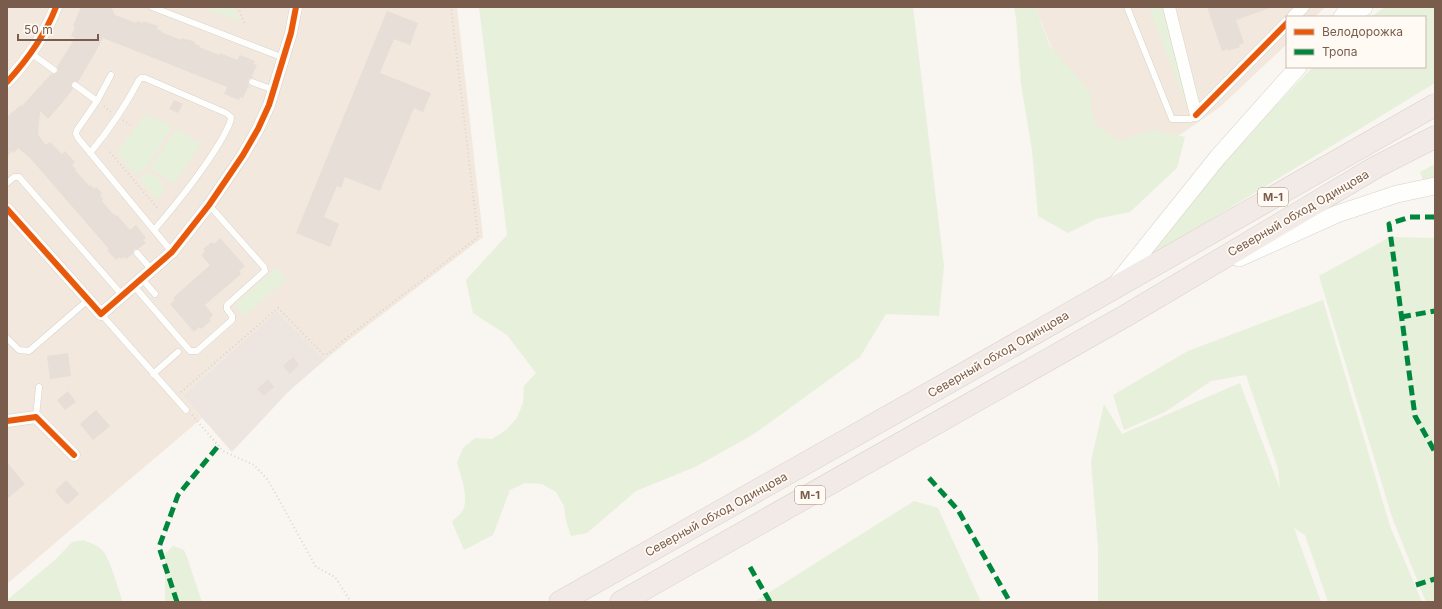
<svg xmlns="http://www.w3.org/2000/svg" width="1442" height="609" viewBox="0 0 1442 609" font-family="Inter,sans-serif">
<style>
.residential{fill:#f2e8de}
.industrial{fill:#ede5e0}
.green{fill:#e7f0db}
.building{fill:#e6ded7}
.lines{fill:none;stroke-linecap:round;stroke-linejoin:round}
.lane-casing{stroke:#d7d1cb;stroke-width:7}
.street-casing{stroke:#d7d1cb;stroke-width:13}
.secondary-casing{stroke:#d9d2cb;stroke-width:18}
.highway-casing{stroke:#dad1cc;stroke-width:23}
.path{stroke:#dcd5d0;stroke-width:2;stroke-dasharray:1 3;stroke-linecap:butt}
.lane{stroke:#fefefd;stroke-width:6}
.street{stroke:#fefefd;stroke-width:12}
.secondary{stroke:#fefefd;stroke-width:17}
.highway{stroke:#f2eae7;stroke-width:22}
.quiet{stroke:#00873e;stroke-width:5;stroke-dasharray:10 5;stroke-linecap:butt}
.cycleway-casing{stroke:#fffaf3;stroke-width:8}
.cycleway{stroke:#e8590c;stroke-width:6}
.labels{text-anchor:middle;dominant-baseline:central;stroke-width:3.5;stroke-linejoin:round;paint-order:stroke}
.shield{fill:#fffaf3;stroke:#a28b7f;stroke-width:1}
.shield-label{font-size:11px;font-weight:bold;fill:#7a5c4d}
.street-label{font-size:12px;fill:#7a5c4d;stroke:#fffaf3}
</style>
<rect width="100%" height="100%" fill="#f9f5f0"/>
<path class="residential" d="M7 7H457L483 237 349 340 325 360 277 311 183 396 202 418 7 584Z
M1035 7H1325L1315 17H1287V44L1220 107 1122 175 1051 46Z"/>
<path class="industrial" d="M277 311 325 360 289 391 232 452 183 396Z"/>
<path class="green" d="M202 7H234L240 22Z
M479 7H913L944 266 939 316 886 314 860 357 754 434 695 467 636 491 587 533 571 536 566 521 564 506 556 492 542 484 525 483 510 490 493 535 464 550 452 522C455 518 461 514 463 510 469 497 461 476 457 463L463 448 475 438 492 439 506 430 517 418 523 403 524 386 536 373 507 335 473 313 466 280 507 235Z
M1014 7H1035L1050 46 1090 92 1094 124 1119 141 1153 130 1185 137 1177 168 1130 212 1096 219 1068 233 1038 216 1032 150 1021 84 1016 18Z
M1149 7H1167L1200 98 1194 108 1189 112Z
M1385 7H1435V83L1138 264 1255 127 1313 67H1425V17H1371Z
M146 114 171 125 172 127 147 166 141 172 134 174 118 153 124 142Z
M177 128 201 144 174 184 150 168Z
M1435 164V179L1423 181 1420 172Z
M146 173C161 174 170 188 157 200L139 179Z
M1390 237 1435 238V602H1426L1392 517 1319 276Z
M276 268 286 280 244 316 234 305Z
M1323 300 1390 526 1422 602H1328L1305 535 1294 528 1321 602H1098V546L1091 461 1104 404 1122 434 1240 383 1280 489 1278 469 1246 375 1211 381 1165 412 1124 430 1113 395 1188 351Z
M914 501 938 508 981 602H754Z
M83 540C90 543 98 545 103 551 111 561 118 589 123 602H7V600L56 559 72 542Z
M173 546 184 550 188 560 202 602H165V554Z"/>
<path class="building" d="M81 7H111L115 15 131 21 136 23 137 21 143 23V21L158 26 157 29 162 31 161 32 181 40 182 38 187 40V39L195 42V44L200 46 199 47 219 55 220 53 237 60 240 55 255 61 253 64 257 65 252 76 254 78H249L248 81V85L250 86V88L248 87 243 98 240 97 239 100 224 94 227 87 103 38 95 53 78 82 75 81 71 83V86L73 89 62 103 48 119 40 111 38 135 46 145 50 142 62 154 65 151 75 162 72 165 76 169 75 170 89 186 91 185 94 189 96 187 102 193 100 195 103 199 102 201 112 213 116 216 117 215 130 230 136 225 146 238 143 240 146 243 138 249H134L133 254 126 259 124 257 121 259 119 257 116 260 107 250 109 249 30 158 18 148 14 153 12 151 7 157V117L21 105 22 106 51 74H55L58 72V69L57 67 75 38 71 36 75 27 73 26Z
M1207 7H1270V8L1236 20 1244 43 1239 45 1240 47 1228 51V49L1222 51Z
M387 11 418 23 410 45 394 39 380 73 431 93 423 112 414 108 380 191 345 177 341 188 337 186 324 217 339 224 330 247 296 233Z
M174 100 183 104 178 113 169 109Z
M220 238 245 266 239 271 241 274 205 305 213 315 209 319 211 321 201 329 199 327 194 332 170 304 175 300 173 298 210 265 201 255 205 251 203 249 212 242 214 244Z
M68 353 71 376 50 379 47 356Z
M293 357 299 365 290 374 283 366Z
M268 379 274 387 264 396 257 389Z
M68 391 76 402 65 410 57 400Z
M96 410 110 426 93 440 80 424Z
M7 462 25 484 7 499Z
M66 480 79 494 67 505 55 491Z"/>
<g class="lines">
<defs>
<path id="lane" d="M152 7 284 58
M1127 7 1172 119H1191L1196 115
M32 54 54 70
M252 82 274 90
M75 85 97 101 77 130 76 134 78 138 172 252
M97 101 111 75
M90 153C109 130 125 107 139 80L141 78H145L226 113 231 117C231 124 226 130 223 137 204 170 179 201 154 230
M7 183 14 177H19L123 296
M137 253 152 270
M142 279 155 294
M134 286 190 351H197L232 320V316L227 309V305L265 271 264 267 209 205
M101 314 186 410
M7 338 19 350 29 351 88 300
M153 374 178 352
M36 417 39 387"/>
<path id="street" d="M1169 7 1196 115
M1293 17 1303 7
M1339 17 1347 7
M7 82C28 59 45 36 56 7
M1196 115 1287 23
M7 209 101 314 172 252 209 205 243 155 258 129 269 105 291 33 296 7
M7 421 36 417 74 455"/>
<path id="secondary" d="M1350 17 1364 7
M1239 258 1337 214 1397 194 1435 186
M1117 283 1218 157 1298 67"/>
<path id="highway" d="M560 602 944 385 1435 105
M621 602 1127 315 1376 167 1435 137"/>
</defs>
<use href="#lane" class="lane-casing"/>
<use href="#street" class="street-casing"/>
<use href="#secondary" class="secondary-casing"/>
<use href="#highway" class="highway-casing"/>
<path class="path" d="M238 7 245 25
M104 106 111 112
M123 120 130 125
M110 152 159 210
M181 392 278 308 323 354H328L344 340 478 237 451 7
M192 415 223 451 254 465 268 480 316 567 335 577 351 602"/>
<use href="#lane" class="lane"/>
<use href="#street" class="street"/>
<use href="#secondary" class="secondary"/>
<use href="#highway" class="highway"/>
<path class="quiet" d="M1435 217H1410L1389 224 1415 416 1435 452
M1401 317 1435 311
M929 478 958 510 1010 602
M750 567 770 602
M1416 585 1435 579
M177 602 159 547 178 495 219 445"/>
<defs>
<path id="cycleway" d="M7 82C28 59 45 36 56 7
M1196 115 1287 23
M7 209 101 314 172 252 209 205 243 155 258 129 269 105 291 33 296 7
M7 421 36 417 74 455"/>
</defs>
<use href="#cycleway" class="cycleway-casing"/>
<use href="#cycleway" class="cycleway"/>
</g>
<g class="labels">
<g class="shield">
<rect x="1258" y="188" width="30" height="18" rx="3"/>
<rect x="795" y="486" width="30" height="18" rx="3"/>
</g>
<g class="shield-label">
<text x="1273" y="197">М-1</text>
<text x="810" y="495">М-1</text>
</g>
<g class="street-label">
<text transform="translate(1298 213) rotate(-30)">Северный обход Одинцова</text>
<text transform="translate(998 354) rotate(-30)">Северный обход Одинцова</text>
<text transform="translate(716 514) rotate(-29)">Северный обход Одинцова</text>
</g>
</g>
<rect width="1442" height="609" fill="none" stroke="#7a5c4d" stroke-width="16"/>
<rect x="1286" y="16" width="140" height="52" fill="#fffaf3" stroke="#cabbb1"/>
<rect x="1294" y="29" width="20" height="6" fill="#e8590c" stroke="#cabbb1"/>
<text x="1322" y="36" font-size="12" fill="#7a5c4d">Велодорожка</text>
<rect x="1294" y="49" width="20" height="6" fill="#00873e" stroke="#cabbb1"/>
<text x="1322" y="56" font-size="12" fill="#7a5c4d">Тропа</text>
<path d="M18 34v6h80v-6" fill="none" stroke="#7a5c4d" stroke-width="2"/>
<text x="24" y="34" font-size="12" fill="#7a5c4d" stroke="#fffaf3" stroke-width="3" paint-order="stroke">50 m</text>
</svg>
